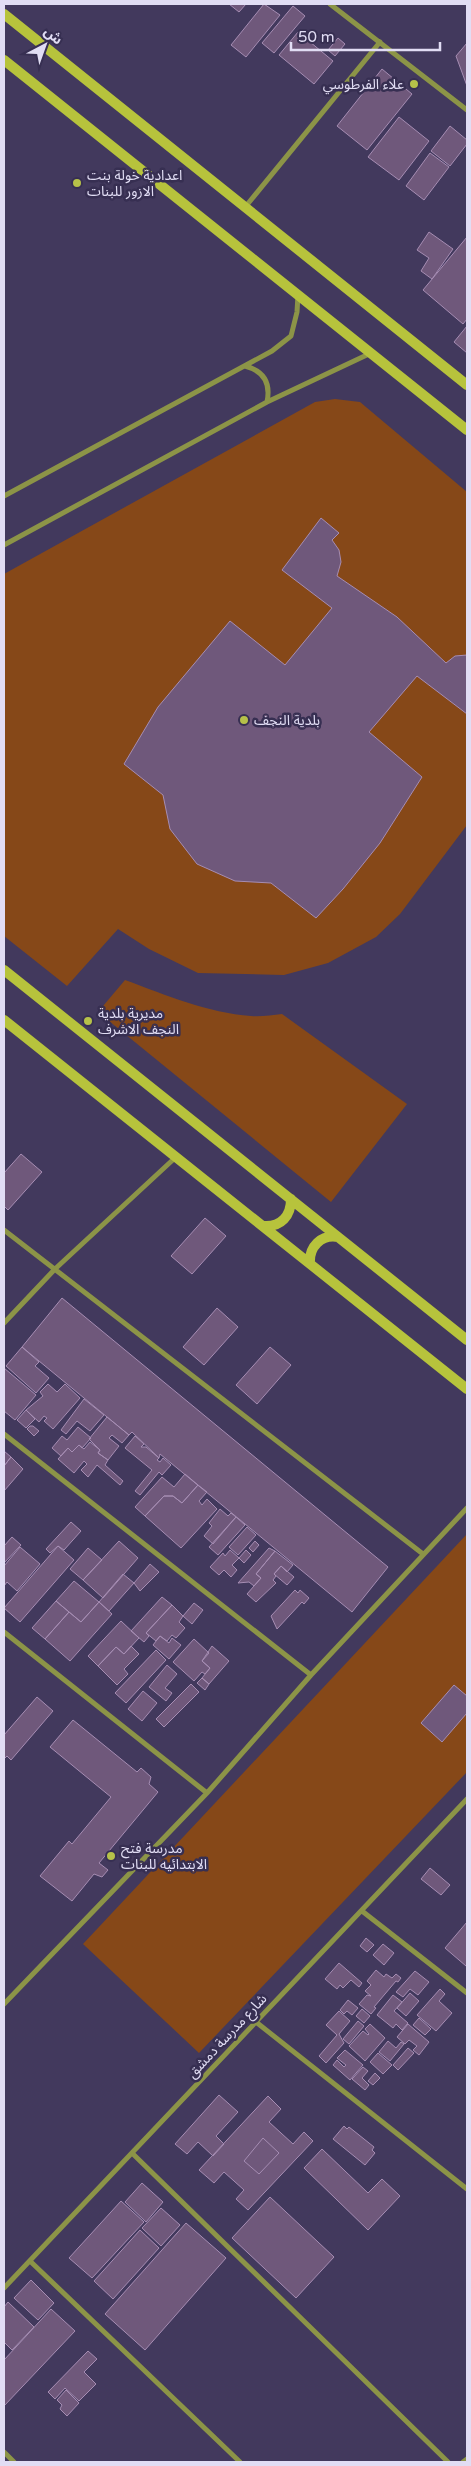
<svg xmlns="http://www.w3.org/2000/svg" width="471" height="2466" viewBox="0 0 471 2466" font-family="'Varela Round','Noto Sans Arabic',sans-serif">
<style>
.green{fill:#864818}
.building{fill:#6f587b;stroke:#a68db3}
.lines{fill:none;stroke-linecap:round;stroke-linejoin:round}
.street{stroke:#8c9447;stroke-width:5}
.secondary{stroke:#b7c33c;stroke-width:10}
.poi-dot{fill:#b6c149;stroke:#372f52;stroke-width:2}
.labels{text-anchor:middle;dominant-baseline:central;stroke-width:5;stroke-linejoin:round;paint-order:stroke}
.poi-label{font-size:14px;fill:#e1ddf4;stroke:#372f52;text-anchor:start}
.street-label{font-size:14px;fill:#e1ddf4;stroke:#372f52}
</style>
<rect width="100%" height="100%" fill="#42395d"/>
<path class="green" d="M335 399 360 402 467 492V825L400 914 376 937 328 963 284 975 198 973 149 949 118 929 67 986 4 936V574L315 402Z
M125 980C166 995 208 1013 251 1016 261 1017 272 1015 282 1014L407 1104 331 1202 98 1012Z
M467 1534V1772L199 2053 83 1944Z"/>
<path class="building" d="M229 4H246L239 12Z
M264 4 280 15 246 57 231 45Z
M293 6 305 16 274 53 262 43Z
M298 32 333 61 314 84 279 55Z
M338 38 345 44 335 56 328 50Z
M467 43V86L456 56Z
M382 69 412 94 367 150 337 126Z
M399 117 429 141 399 180 368 157Z
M450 126 467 140V144L450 166 431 151Z
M430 153 449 167 424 200 406 186Z
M429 232 453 249 432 279 421 271 429 258 417 250Z
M467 237V319L463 324 423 290Z
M467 326V353L454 342Z
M321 518 339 533 332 540 339 550 341 562 337 576 397 617 446 663 455 656 467 655V714L417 676 369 732 422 777 380 843 343 889 316 918 271 883 235 881 197 864 170 829 163 795 124 764 158 707 230 621 285 665 332 608 282 570Z
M21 1154 42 1172 8 1210 4 1206V1173Z
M205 1218 226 1236 192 1274 171 1256Z
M62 1298 388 1567 352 1612 160 1454 159 1458 132 1432 129 1435 22 1347Z
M217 1308 238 1327 204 1365 183 1347Z
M22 1347 39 1362 35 1366 49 1378 36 1393 6 1366Z
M270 1347 291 1365 257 1404 236 1385Z
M4 1368 36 1395 15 1420 4 1411Z
M48 1384 57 1392 65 1384 80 1398 53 1429 44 1421 47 1418 44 1416 39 1422 26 1410 43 1396 40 1392Z
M84 1399 104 1415 90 1431 77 1421 66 1434 61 1430Z
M26 1410 35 1419 26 1428 17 1420Z
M107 1417 129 1435 122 1443 112 1435 109 1438 119 1446 108 1460 98 1453 100 1450 89 1439Z
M30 1426H33L39 1431 34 1436 27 1429Z
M78 1427 91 1438 82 1448 79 1445 72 1452 68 1448 61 1456 52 1448 62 1436 67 1440Z
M135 1436 144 1444 141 1447H146L159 1458 157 1460 160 1462 163 1458 171 1465 162 1475 159 1472 140 1495 135 1491 152 1470 125 1448Z
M90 1442 100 1450 98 1453 108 1460 105 1465 123 1481 120 1485 97 1465 88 1477 81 1470 87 1464 84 1461 74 1473 58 1459 68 1448 72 1452 79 1445 84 1449Z
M4 1451 11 1457 4 1466Z
M11 1457 23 1469 4 1491V1466Z
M185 1474 198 1485 182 1503 173 1496H164L145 1516 135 1507 162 1477 174 1487Z
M198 1485 207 1492 199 1501 202 1505 207 1499 217 1509 181 1548 145 1516 164 1496H173L182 1503Z
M220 1509 228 1516 231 1513 236 1517 213 1544 204 1536 212 1526 209 1523Z
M236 1517 245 1525 218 1555 209 1547Z
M71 1522 81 1531 64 1550 58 1546 50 1553 46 1549Z
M247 1527 256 1535 238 1555 229 1547Z
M12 1537 21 1545 4 1563V1546Z
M119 1541 138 1558 103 1598 83 1580Z
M255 1541 259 1545 253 1552 249 1548Z
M58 1546 74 1560 20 1622 4 1608Z
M20 1547 40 1564 17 1591 7 1582 4 1586V1566Z
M88 1548 102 1560 83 1580 70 1569Z
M269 1548 275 1551 256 1574 261 1578 254 1586 249 1582 238 1583Z
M230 1550 239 1558 232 1565 237 1570 231 1577 224 1570 219 1575 210 1567 223 1553 225 1556Z
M246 1550 251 1555 244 1563 239 1558Z
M275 1551 293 1565 287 1572 281 1566 274 1574 276 1576 273 1580 276 1583 256 1602 247 1594 261 1578 256 1574Z
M150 1564 159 1572 140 1591 134 1583Z
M281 1566 294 1577 287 1585 274 1574Z
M123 1574 134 1583 109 1611 99 1602Z
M74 1581 99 1602 81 1622 56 1601Z
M295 1590 298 1593 300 1590 309 1598 304 1604 302 1602 277 1629 271 1616Z
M162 1597 172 1605 146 1633 149 1636 144 1642 131 1631Z
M56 1601 69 1612 45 1639 32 1628Z
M99 1602 112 1614 70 1661 45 1639 69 1612 81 1622Z
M194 1603 203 1610 192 1624 183 1616Z
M172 1605 183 1616 179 1622 185 1628 176 1638 172 1635 167 1641 160 1636 156 1641 146 1633Z
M121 1621 139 1638 124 1654 116 1647 98 1666 88 1656Z
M160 1636 169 1643 172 1638 181 1645 169 1659 153 1645Z
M194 1639 209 1653 202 1661 210 1668 205 1674 202 1672 194 1681 173 1662Z
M131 1646 139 1654 124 1669 128 1674 117 1685 98 1666 116 1647 124 1654Z
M212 1646 229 1661 209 1684 202 1678 210 1668 202 1661Z
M156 1650 166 1660 126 1703 115 1693Z
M167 1665 177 1674 165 1688 172 1693 166 1701 149 1687Z
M202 1678 209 1684 205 1690 197 1683Z
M191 1684 199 1692 164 1727 156 1719Z
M454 1685 467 1696V1713L442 1742 421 1723Z
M143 1691 157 1703 142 1721 128 1709Z
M37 1697 53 1711 11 1760 7 1756 4 1759V1735Z
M73 1720 137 1772 141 1768 151 1777 149 1784 158 1792 99 1863 108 1870 102 1877 94 1874 72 1901 40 1876 69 1841 72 1844 111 1797 50 1747Z
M430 1868 450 1885 441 1895 421 1879Z
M467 1922V1964L466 1966 445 1948Z
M366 1938 374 1945 367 1952 360 1946Z
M383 1944 394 1953 384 1965 373 1955Z
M339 1963 362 1983 359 1987 351 1980 343 1988 340 1985 337 1989 325 1979Z
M376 1970 384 1977 386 1974 392 1978 396 1974 401 1978 398 1982 396 1981 374 2007 376 2008 371 2014 359 2004 367 1995 371 1996 365 1991 371 1985 367 1981Z
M415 1971 429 1982 418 1995 410 1989 403 1997 396 1992Z
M440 1989 445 1994 439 2001 452 2013 436 2031 417 2015Z
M410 1993 419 2001 406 2016 397 2008Z
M393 1995 402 2002 394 2011 408 2023 402 2030 396 2024 393 2028 377 2015Z
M348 2000 358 2008 352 2015 347 2011 344 2014 340 2010Z
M362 2009 370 2016 364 2023 356 2016Z
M339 2011 350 2021 339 2034 344 2043 326 2063 319 2056 337 2035 326 2025Z
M419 2018 431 2029 425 2035 413 2025Z
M358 2021 364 2026 349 2044 343 2039Z
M370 2024 385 2038 365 2061 349 2046 363 2031 368 2035 369 2034 365 2029Z
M408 2024 429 2042 419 2055 413 2050 417 2046 409 2040 405 2044 397 2037Z
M388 2041 396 2048 401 2042 404 2044 390 2061 379 2052Z
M408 2048 414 2053 398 2070 393 2065Z
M345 2050 363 2065 350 2080 333 2065 337 2060 344 2067 346 2065 337 2058Z
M378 2053 392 2065 383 2074 370 2062Z
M363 2067 368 2071 362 2078 369 2085 365 2090 352 2079Z
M375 2073 380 2078 373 2085 368 2081Z
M219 2095 238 2112 216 2136 224 2144 213 2156 198 2142 187 2154 175 2144Z
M268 2096 281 2109 269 2122 293 2144 304 2132 313 2141 248 2210 236 2199 244 2190 224 2172 214 2183 199 2170Z
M344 2126 347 2129 349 2127 374 2147 372 2150 375 2153 365 2165 333 2139Z
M263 2138 279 2153 259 2174 244 2161Z
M322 2149 368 2193 382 2179 400 2196 368 2230 304 2168Z
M142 2183 163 2202 146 2222 125 2202Z
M270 2197 334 2257 296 2298 232 2238Z
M121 2201 144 2222 92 2278 69 2258Z
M161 2208 180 2225 161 2246 142 2228Z
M186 2223 226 2258 145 2350 105 2314Z
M140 2230 159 2248 113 2299 94 2281Z
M31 2280 54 2303 38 2320 14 2298Z
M8 2302 34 2327 12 2350 4 2342V2307Z
M51 2309 75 2331 4 2406V2360Z
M88 2351 97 2359 84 2372 96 2384 79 2401 65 2388 55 2399 48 2392Z
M66 2390 79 2403 67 2416 60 2409 62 2405 57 2400Z"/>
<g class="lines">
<path class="street" d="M330 4 467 110
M246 206 380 42
M245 366C264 371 271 383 267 402
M4 496 272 351 291 336 297 312 298 295
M4 545 267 402 371 353
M4 1230 423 1554
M4 1323 55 1269 177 1156
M4 1434 311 1675
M4 1632 207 1793
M362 1911 467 1993
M4 2004 207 1793 311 1675 467 1508
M256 2022 467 2189
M132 2153 448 2462
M30 2261 240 2462
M4 2288 467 1799
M4 2452 14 2462
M463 2462 467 2459"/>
<path class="secondary" d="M4 14 467 385
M4 60 467 430
M4 970 467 1340
M4 1020 467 1389
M264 1226C281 1227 291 1216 291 1199
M310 1263C309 1247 321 1234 338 1237"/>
</g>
<g class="poi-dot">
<circle cx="414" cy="84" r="5"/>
<circle cx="77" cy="183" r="5"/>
<circle cx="244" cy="720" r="5"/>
<circle cx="88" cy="1021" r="5"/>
<circle cx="111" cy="1856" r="5"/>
</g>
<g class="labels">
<g class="poi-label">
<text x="404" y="84" text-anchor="end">علاء الفرطوسي</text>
<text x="87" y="175">اعدادية خولة بنت<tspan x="87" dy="16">الازور للبنات</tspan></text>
<text x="254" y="720">بلدية النجف</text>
<text x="98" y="1013">مديرية بلدية<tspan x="98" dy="16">النجف الاشرف</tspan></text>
<text x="121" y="1848">مدرسة فتح<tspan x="121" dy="16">الابتدائيه للبنات</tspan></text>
</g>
<g class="street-label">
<text transform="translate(227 2036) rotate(-47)">شارع مدرسة دمشق</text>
</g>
</g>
<rect width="471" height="2466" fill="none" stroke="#e1ddf4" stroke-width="10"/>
<g transform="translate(45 45) rotate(41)" stroke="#372f52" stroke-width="4" paint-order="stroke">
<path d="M0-4L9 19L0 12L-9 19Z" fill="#e1ddf4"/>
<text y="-8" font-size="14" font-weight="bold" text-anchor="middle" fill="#e1ddf4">ش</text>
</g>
<path d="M291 42v8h149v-8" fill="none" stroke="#e1ddf4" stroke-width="2.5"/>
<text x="298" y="42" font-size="15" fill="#e1ddf4" stroke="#372f52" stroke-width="4" paint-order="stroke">50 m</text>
</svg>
